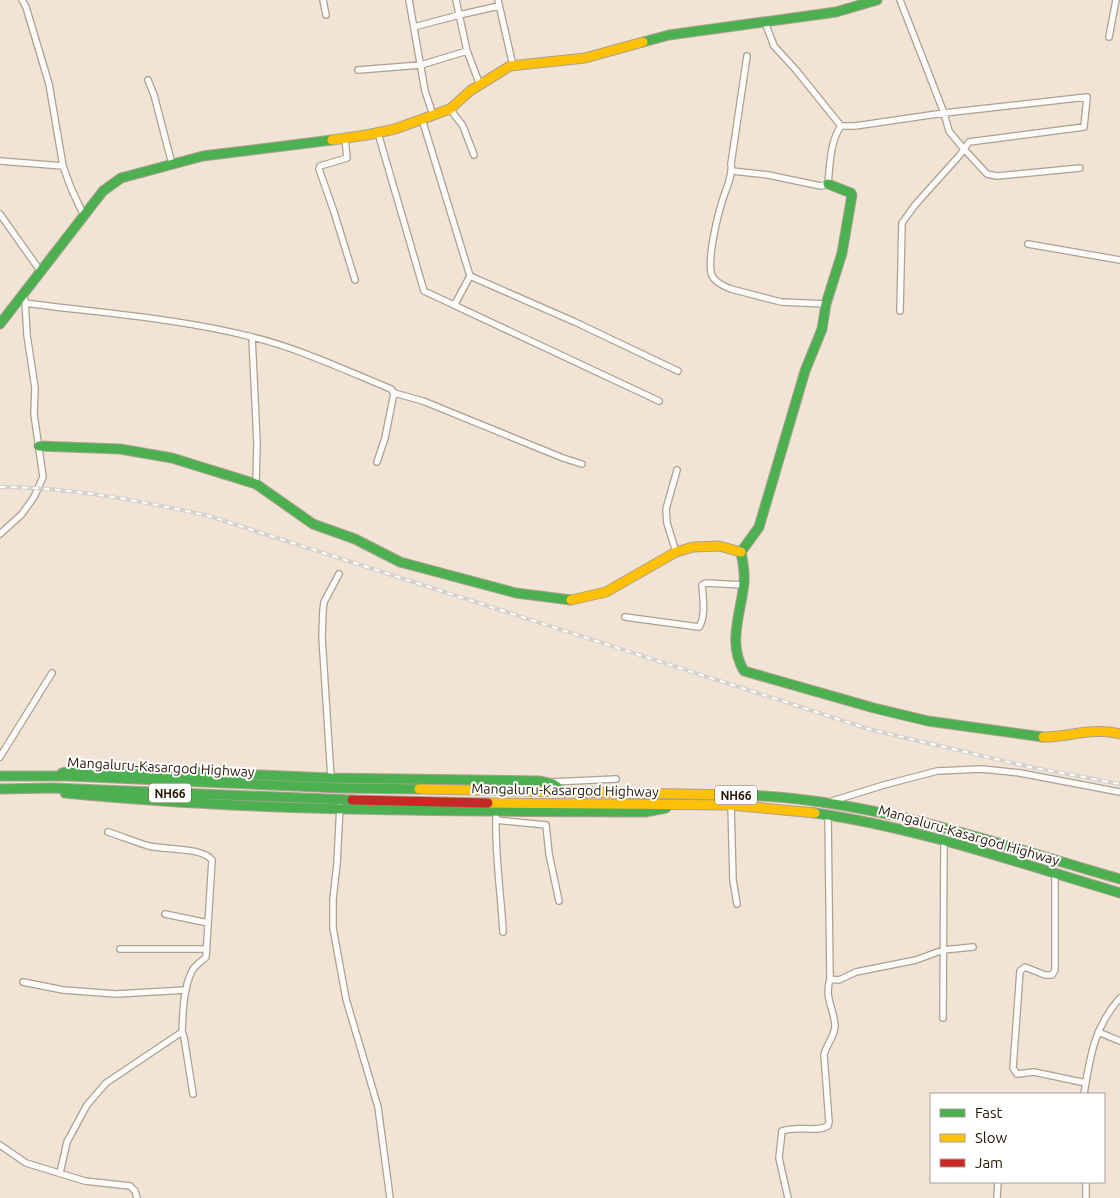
<svg xmlns="http://www.w3.org/2000/svg" width="1120" height="1198" viewBox="0 0 1120 1198" font-family="Ubuntu,sans-serif">
<style>
.lines{fill:none;stroke-linecap:round;stroke-linejoin:round}
.street-casing{stroke:#aca090;stroke-width:8}
.fast-casing{stroke:#aca090;stroke-width:11}
.slow-casing{stroke:#aca090;stroke-width:11}
.jam-casing{stroke:#aca090;stroke-width:11}
.street{stroke:#fdfbf9;stroke-width:5.5}
.fast{stroke:#4caf50;stroke-width:9}
.slow{stroke:#ffc107;stroke-width:9}
.jam{stroke:#c62828;stroke-width:9}
.rail-casing{stroke:#d5d1cc;stroke-width:4}
.rail{stroke:#fff;stroke-width:2;stroke-dasharray:5.5;stroke-linecap:butt}
.labels{text-anchor:middle;dominant-baseline:central;stroke-width:4;stroke-linejoin:round;paint-order:stroke}
.shield{fill:#fff;stroke:#655b4f;stroke-width:1}
.shield-label{font-size:12px;font-weight:bold;fill:#231503}
.street-label{font-size:14px;fill:#231503;stroke:#fff}
</style>
<rect width="100%" height="100%" fill="#f1e4d4"/>
<g class="lines">
<defs>
<path id="street" d="M22 0 26 7 49 84 63 166 71 188 84 216
M323 0 326 15
M409 0 425 91 433 115
M456 0 467 51 480 85
M498 0 513 66
M900 0 944 113 949 131 963 148 987 174 997 176 1080 168
M765 22 774 46 796 70 841 126H855L944 113 1087 97 1084 127 969 142 959 156 915 205 902 223 900 311
M414 27 459 15 499 6
M1109 37 1116 0
M747 56 731 164C733 177 725 190 722 202 717 218 708 256 711 272 712 281 723 286 731 289L781 302 826 304
M358 70 421 65 467 51
M148 80 154 95 172 164
M450 109 463 126 474 155
M422 119 470 276 455 304
M378 133 424 291 659 401
M345 138 347 158 320 166 319 169 334 212 355 280
M0 161 63 166
M732 171 768 175 821 186 828 184C830 165 830 141 841 126
M0 214 41 272
M1028 244 1120 260
M470 276 575 322 678 371
M25 303C100 313 178 318 252 337 298 348 347 371 391 389L394 393 423 401 563 458 582 464
M252 337 257 442 256 484
M377 462 385 438 394 393
M0 534 22 514 34 497 43 477 34 414 35 388 27 335 25 300
M676 552 667 523 666 509 677 470
M625 617 699 627C706 617 703 598 702 585L706 583 744 585
M0 757 52 673
M331 778 322 637 323 610 324 602 339 574
M551 782 616 779
M832 801 884 785 937 771 982 769 1020 773 1120 792
M340 805 337 864 333 899V928L346 999 378 1107 390 1198
M731 805 733 880 737 904
M496 817C495 856 501 894 503 932
M496 820 546 825 549 854 559 901
M108 832C121 836 135 842 149 846 165 850 202 847 212 860L206 957C201 962 195 965 192 971 183 989 183 1013 182 1032L184 1037 193 1094
M1055 873V970L1052 975H1045L1025 967 1020 971 1013 1068 1017 1074 1034 1072 1086 1083
M165 914 208 923
M120 949H206
M830 979 839 980 856 972 916 960 943 950 973 947
M23 982 63 990 116 994 186 990
M943 1018 944 840
M1098 1032 1120 1041
M1084 1094C1090 1057 1094 1027 1120 998
M0 1145 26 1163 85 1181 130 1186 135 1191 137 1198
M60 1173 67 1142 87 1105 106 1083 182 1032
M1086 1182V1198
M788 1198 779 1158 782 1131C797 1125 815 1133 828 1126L829 1122 824 1055C826 1045 835 1036 835 1026 834 1008 824 998 830 979L828 815
M997 1198 998 1182"/>
<path id="fast" d="M643 42 669 35 836 12 877 0
M0 324 103 191 121 178 203 156 332 140
M39 446 120 449 172 458 256 484 313 524 355 539 400 562 516 593 571 600
M741 552C743 563 745 572 744 583 741 613 727 643 744 671L874 708 928 721 1043 737
M741 552 759 527 805 371 822 329 826 304 842 253 852 195 851 193 828 184
M62 773 89 769H110L331 778 539 781 553 784 564 792
M0 776H69L341 788 419 789
M0 789 52 788 352 800
M65 793C258 812 452 811 645 812L666 808
M736 795C868 797 994 843 1120 879
M815 813C919 828 1019 863 1120 893"/>
<path id="slow" d="M332 140 367 135 395 129 450 109 470 91 510 66 585 58 643 42
M571 600 606 592 676 552 693 547 719 546 741 552
M1043 737C1070 737 1093 727 1120 734
M419 789 736 795
M488 803 731 805 815 813"/>
<path id="jam" d="M352 800 488 803"/>
</defs>
<use href="#street" class="street-casing"/>
<use href="#fast" class="fast-casing"/>
<use href="#slow" class="slow-casing"/>
<use href="#jam" class="jam-casing"/>
<use href="#street" class="street"/>
<use href="#fast" class="fast"/>
<use href="#slow" class="slow"/>
<use href="#jam" class="jam"/>
<defs>
<path id="rail" d="M0 487C70 487 141 501 209 516L872 730 1030 767 1120 784"/>
</defs>
<use href="#rail" class="rail-casing"/>
<use href="#rail" class="rail"/>
</g>
<g class="labels">
<g class="shield">
<rect x="149" y="783.5" width="42" height="19" rx="4"/>
<rect x="715" y="785.5" width="42" height="19" rx="4"/>
</g>
<g class="shield-label">
<text x="170" y="793">NH66</text>
<text x="736" y="795">NH66</text>
</g>
<g class="street-label">
<text transform="translate(161 767) rotate(3)">Mangaluru-Kasargod Highway</text>
<text transform="translate(565 790) rotate(1)">Mangaluru-Kasargod Highway</text>
<text transform="translate(969 835) rotate(16)">Mangaluru-Kasargod Highway</text>
</g>
</g>
<rect x="930" y="1093" width="175" height="90" fill="#ffffff" stroke="#a7a19a"/>
<rect x="940" y="1109" width="25" height="8" fill="#4caf50" stroke="#a7a19a"/>
<text x="975" y="1118" font-size="15" fill="#231503">Fast</text>
<rect x="940" y="1134" width="25" height="8" fill="#ffc107" stroke="#a7a19a"/>
<text x="975" y="1143" font-size="15" fill="#231503">Slow</text>
<rect x="940" y="1159" width="25" height="8" fill="#c62828" stroke="#a7a19a"/>
<text x="975" y="1168" font-size="15" fill="#231503">Jam</text>
</svg>
